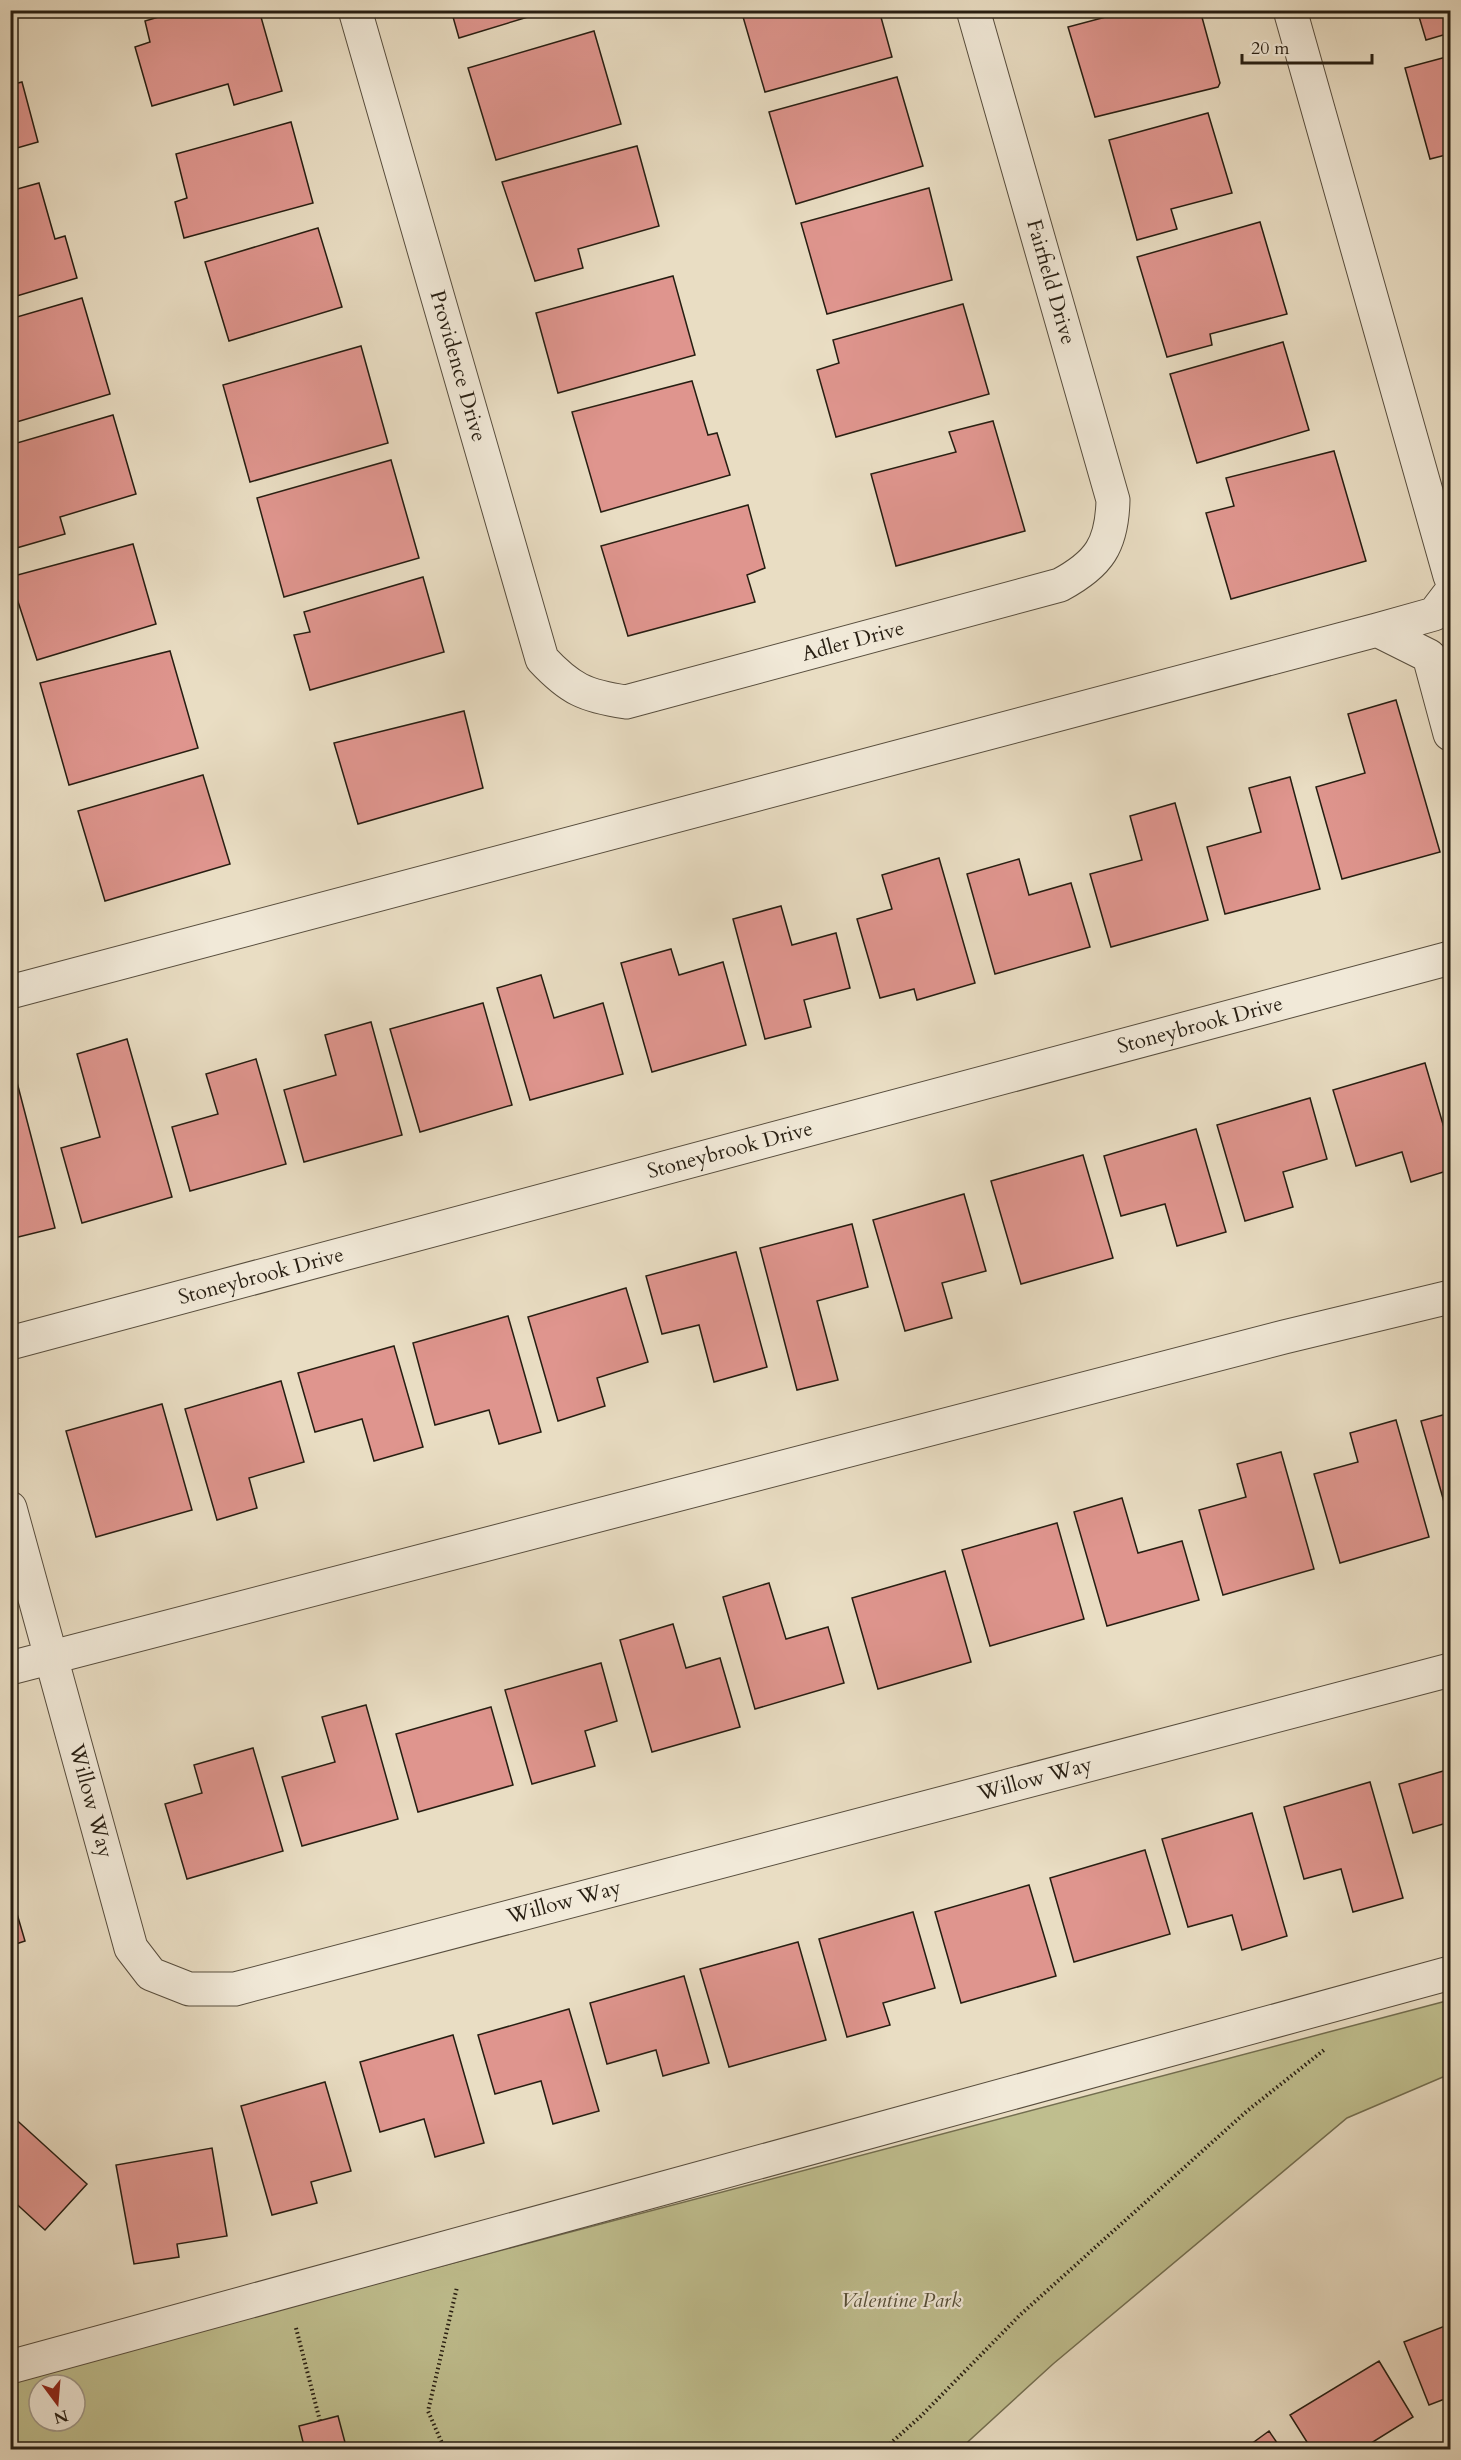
<svg xmlns="http://www.w3.org/2000/svg" width="1461" height="2460" viewBox="0 0 1461 2460" font-family="Cardo,serif">
<style>
.green{fill:#bfbe8e;stroke:#736e50;stroke-width:1.5;fill-rule:evenodd}
.building{fill:#df958e;stroke:#271e12;stroke-width:1.5}
.lines{fill:none;stroke-linecap:round;stroke-linejoin:round}
.minor-casing{stroke:#584e3e;stroke-width:35}
.path{stroke:#271e12;stroke-width:4;stroke-dasharray:1.5 3;stroke-linecap:butt}
.minor{stroke:#f1e9d8;stroke-width:33}
.labels{text-anchor:middle;dominant-baseline:central;stroke-width:4.5;stroke-linejoin:round;paint-order:stroke}
.street-label{font-size:21px;fill:#271e12;stroke:#f1e9d8}
.park-label{font-size:21px;font-style:italic;fill:#554e37;stroke:#f1e9d8}
</style>
<rect width="100%" height="100%" fill="#e9ddc3"/>
<filter id="stains"><feTurbulence type="fractalNoise" baseFrequency=".00333" numOctaves="4"/><feColorMatrix values="0 0 0 0 .2 0 0 0 0 .09 0 0 0 0 .02 0 0 0 .5 -.17"/></filter>
<radialGradient id="worn" r=".72"><stop offset=".6" stop-color="#630" stop-opacity="0"/><stop offset="1" stop-color="#630" stop-opacity=".3"/></radialGradient>
<path class="green" d="M1450 2000V2074L1347 2118 1053 2364 960 2449H11L10 2380ZM39 2385H75V2421H39Z"/>
<path class="building" d="M182 10H259L282 91 234 105 228 84 152 106 135 47 150 42 145 21Z
M451 10H551L459 38Z
M741 10H879L892 57 765 92Z
M1132 10H1200L1220 83 1218 87 1095 117 1068 27Z
M1417 10H1450V33L1426 40Z
M594 31 621 124 496 160 468 68Z
M1450 56V154L1430 159 1405 68Z
M897 77 923 166 796 204 769 112Z
M22 82 38 142 10 150V85Z
M1208 113 1232 193 1171 209 1177 229 1137 240 1109 140Z
M291 122 313 203 184 238 175 202 187 198 176 154Z
M637 146 659 226 578 249 583 268 535 281 502 182Z
M39 183 55 239 65 236 77 278 10 298V191Z
M929 188 952 280 827 314 801 223Z
M1260 222 1287 314 1210 334 1212 345 1167 357 1137 257Z
M318 228 342 307 229 341 205 262Z
M673 276 695 355 558 393 536 313Z
M82 298 110 394 10 424V319Z
M963 304 989 394 836 437 817 370 839 363 833 340Z
M1283 342 1309 430 1197 463 1170 374Z
M361 346 388 443 250 482 223 385Z
M692 381 708 435 717 433 730 475 601 512 572 412Z
M113 415 136 494 60 517 65 534 13 549 10 539V445Z
M993 421 1025 531 896 566 871 474 956 452 949 432Z
M1334 451 1366 561 1231 599 1206 513 1234 506 1226 478Z
M391 460 419 558 284 597 257 498Z
M748 505 765 568 747 575 755 602 628 636 601 546Z
M133 544 156 624 37 660 10 577Z
M423 577 444 652 310 690 294 635 310 632 304 612Z
M170 651 198 748 69 785 40 683Z
M1396 700 1440 852 1342 879 1316 787 1365 773 1348 714Z
M464 711 483 788 358 824 334 743Z
M203 775 230 864 105 901 78 811Z
M1290 777 1320 889 1225 914 1207 847 1261 832 1249 788Z
M1175 803 1208 920 1111 947 1090 874 1142 860 1130 816Z
M939 858 975 983 917 1000 914 989 880 998 857 919 892 909 882 875Z
M1019 859 1029 895 1071 883 1090 947 995 974 967 874Z
M781 906 792 945 836 933 850 988 804 1000 811 1027 765 1039 733 919Z
M671 949 679 975 723 962 746 1045 652 1072 621 963Z
M541 975 554 1018 603 1003 623 1074 530 1100 497 988Z
M483 1003 512 1105 420 1132 390 1029Z
M371 1022 402 1135 304 1162 284 1090 336 1075 325 1035Z
M127 1039 172 1197 82 1223 61 1148 100 1137 77 1054Z
M256 1059 286 1164 190 1191 172 1127 218 1114 206 1074Z
M1425 1063 1450 1148V1170L1411 1182 1402 1152 1356 1166 1333 1090Z
M13 1067 55 1228 10 1239V1068Z
M1310 1098 1327 1159 1283 1172 1293 1207 1245 1221 1217 1125Z
M1196 1129 1226 1232 1177 1246 1165 1204 1121 1216 1104 1156Z
M1083 1155 1113 1258 1021 1284 991 1181Z
M964 1194 986 1271 942 1283 952 1318 905 1331 873 1220Z
M852 1224 868 1287 817 1301 838 1380 797 1390 760 1248Z
M736 1252 767 1367 714 1382 699 1325 662 1334 646 1276Z
M626 1288 648 1362 597 1378 605 1406 558 1421 528 1317Z
M508 1316 541 1432 499 1444 489 1410 435 1425 413 1343Z
M394 1346 423 1447 374 1461 362 1419 315 1432 298 1373Z
M281 1381 304 1462 249 1478 257 1508 217 1520 185 1409Z
M162 1404 192 1510 96 1537 66 1431Z
M1450 1413V1523L1421 1421Z
M1396 1420 1429 1537 1340 1563 1314 1474 1358 1462 1350 1433Z
M1281 1452 1314 1569 1223 1595 1199 1510 1246 1497 1237 1464Z
M1122 1498 1138 1553 1182 1541 1199 1600 1107 1626 1074 1512Z
M1057 1523 1084 1619 990 1646 962 1550Z
M945 1571 971 1662 878 1689 852 1598Z
M769 1583 786 1639 828 1627 844 1683 755 1709 723 1597Z
M673 1624 686 1668 720 1658 740 1727 652 1752 620 1640Z
M601 1663 617 1721 585 1731 595 1766 532 1784 505 1690Z
M366 1705 398 1819 302 1846 282 1777 335 1762 322 1717Z
M491 1707 513 1785 418 1812 396 1734Z
M253 1748 283 1851 187 1879 165 1804 202 1793 194 1765Z
M1450 1769V1822L1413 1833 1399 1784Z
M1370 1782 1403 1898 1353 1912 1341 1869 1304 1879 1284 1807Z
M1252 1813 1287 1936 1242 1950 1232 1915 1188 1927 1162 1839Z
M1145 1850 1170 1934 1074 1962 1050 1878Z
M1029 1885 1056 1976 961 2003 935 1912Z
M10 1890 25 1941 10 1946Z
M913 1912 935 1988 883 2003 890 2025 847 2037 819 1939Z
M798 1942 826 2040 729 2067 700 1969Z
M684 1976 709 2063 663 2076 656 2050 607 2064 590 2003Z
M569 2009 599 2111 553 2124 541 2081 495 2094 478 2035Z
M453 2035 484 2143 435 2157 424 2119 380 2132 360 2062Z
M325 2082 351 2171 311 2182 317 2203 272 2215 241 2106Z
M10 2114 87 2184 45 2230 10 2198Z
M212 2148 227 2236 177 2244 179 2257 134 2264 116 2165Z
M1450 2324V2397L1429 2405 1404 2342Z
M1379 2361 1413 2417 1360 2450H1312L1290 2415Z
M338 2416 347 2450H305L299 2426Z
M1269 2431 1282 2450H1243Z"/>
<g class="lines">
<defs>
<path id="minor" d="M355 10 542 659C570 689 585 696 626 702L1060 585C1099 564 1112 545 1113 500L973 10
M1290 10 1450 576
M1377 630 1429 656 1450 734
M10 992 1377 630 1434 614 1450 593
M10 1343 1450 958
M10 1508 131 1948 151 1974 189 1989H235L1450 1670
M10 1668 1284 1337 1450 1297
M10 2367 1450 1973"/>
</defs>
<use href="#minor" class="minor-casing"/>
<path class="path" d="M296 2328 320 2421
M305 2450V2449
M445 2450 428 2411 457 2287
M883 2450 921 2416 1020 2315 1247 2111 1324 2050"/>
<use href="#minor" class="minor"/>
</g>
<g class="labels">
<g class="street-label">
<text transform="translate(1051 282) rotate(74)">Fairfield Drive</text>
<text transform="translate(458 366) rotate(74)">Providence Drive</text>
<text transform="translate(853 641) rotate(-15)">Adler Drive</text>
<text transform="translate(1200 1025) rotate(-15)">Stoneybrook Drive</text>
<text transform="translate(730 1150) rotate(-15)">Stoneybrook Drive</text>
<text transform="translate(261 1276) rotate(-15)">Stoneybrook Drive</text>
<text transform="translate(1035 1779) rotate(-15)">Willow Way</text>
<text transform="translate(91 1801) rotate(75)">Willow Way</text>
<text transform="translate(564 1902) rotate(-15)">Willow Way</text>
</g>
<g class="park-label">
<text x="901" y="2300">Valentine Park</text>
</g>
</g>
<rect width="1461" height="2460" fill="none" stroke="#e9ddc3" stroke-width="36"/>
<rect x="12" y="12" width="1437" height="2436" fill="none" stroke="#271e12" stroke-width="3"/>
<rect x="18" y="18" width="1425" height="2424" fill="none" stroke="#271e12" stroke-width="1.5"/>
<g transform="translate(57 2403) rotate(164)"><circle r="28" fill="#f1e9d8" stroke="#a09889" stroke-width="1.5"/>
<path d="M0-4.5L10 22L0 15L-10 22Z" fill="#8f2418"/>
<text y="-9" font-size="16" font-weight="bold" text-anchor="middle" fill="#271e12">N</text>
</g>
<path d="M1242 54v9h130v-9" fill="none" stroke="#271e12" stroke-width="3"/>
<text x="1251" y="54" font-size="18" fill="#271e12" stroke="#f1e9d8" stroke-width="4.5" paint-order="stroke">20 m</text>
<rect width="100%" height="100%" filter="url(#stains)"/>
<rect width="100%" height="100%" fill="url(#worn)"/>
</svg>
